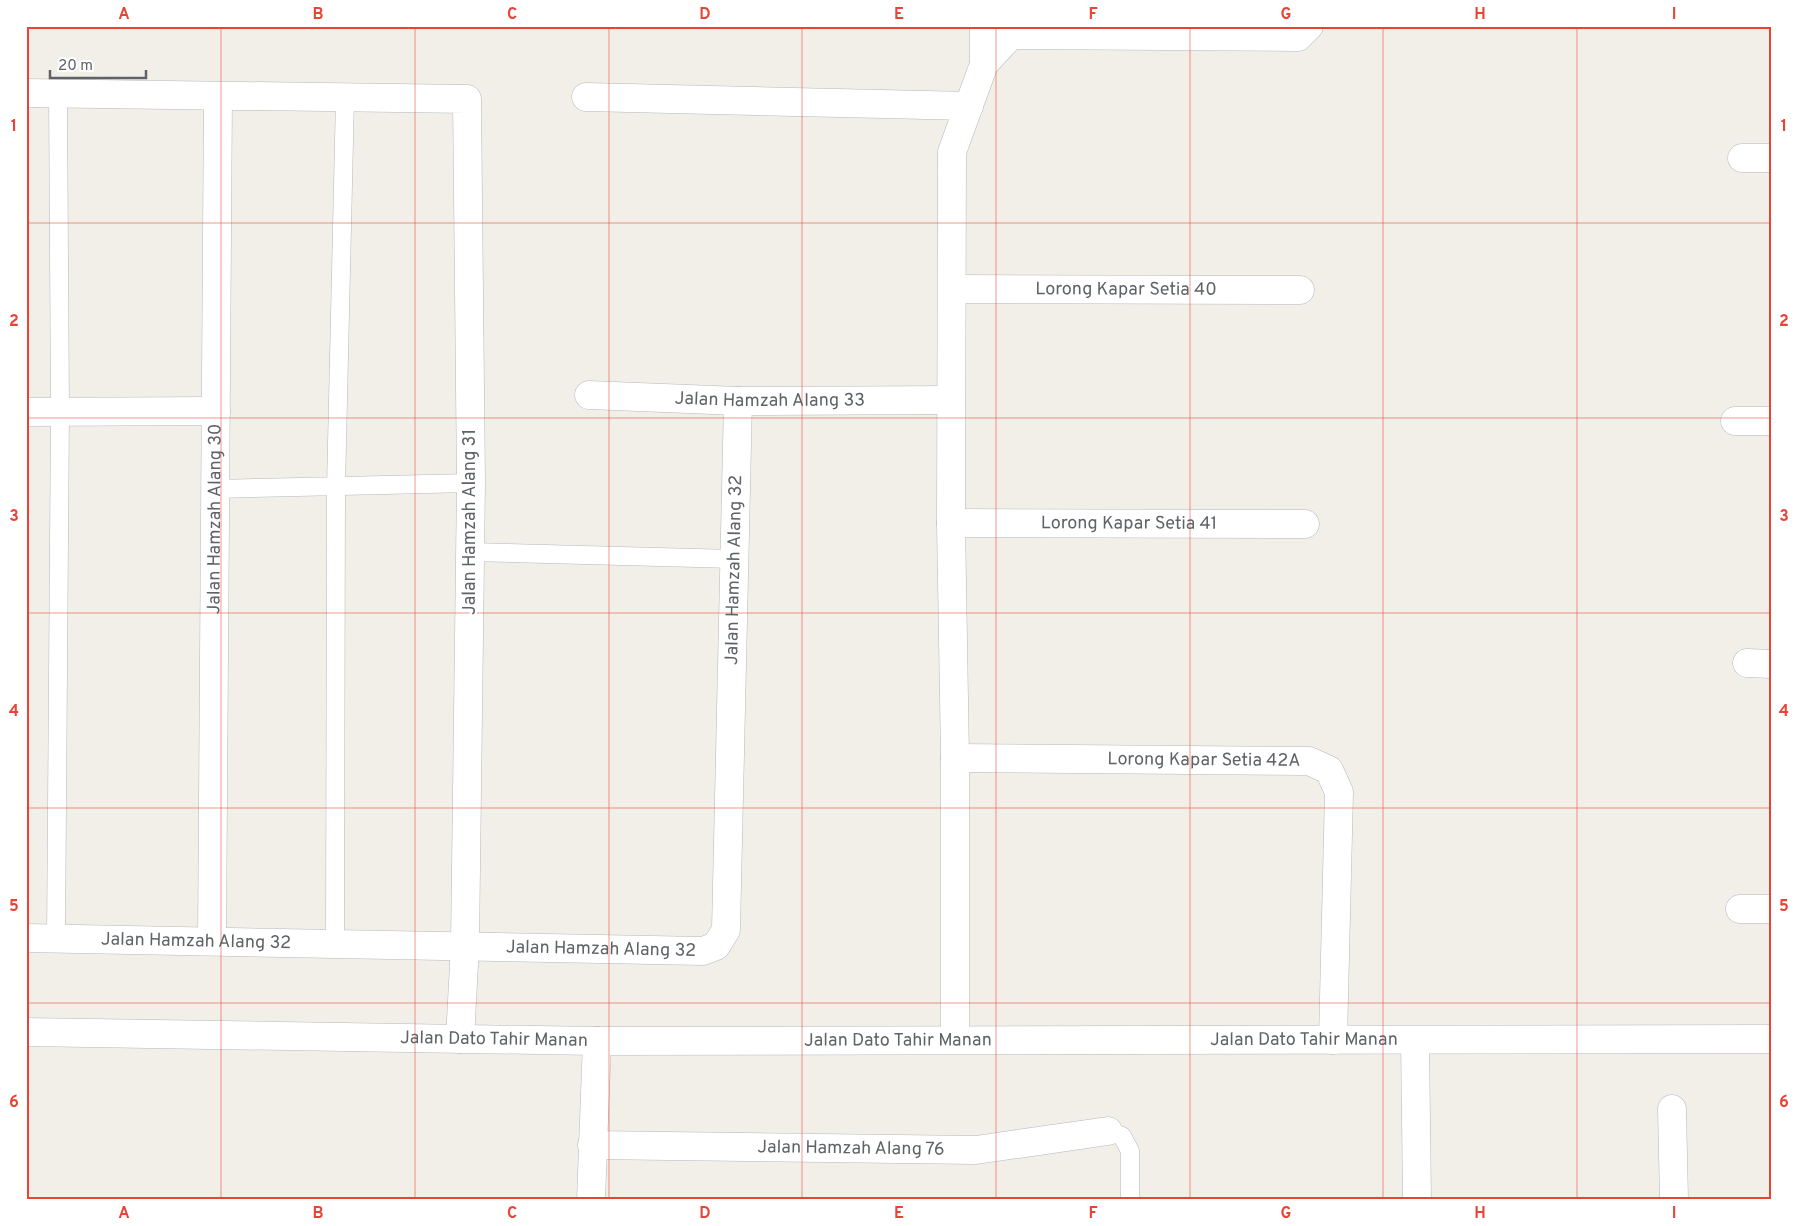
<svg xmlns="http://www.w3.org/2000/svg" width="1798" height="1226" viewBox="0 0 1798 1226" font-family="Overpass,sans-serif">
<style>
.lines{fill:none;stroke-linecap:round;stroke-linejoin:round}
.lane-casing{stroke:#b5b8bc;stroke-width:19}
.street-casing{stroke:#b5b8bc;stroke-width:29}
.lane{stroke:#fff;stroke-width:18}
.street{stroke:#fff;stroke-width:28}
.grid{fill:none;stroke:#ea4335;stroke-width:1;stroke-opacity:0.55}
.labels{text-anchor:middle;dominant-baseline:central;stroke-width:4.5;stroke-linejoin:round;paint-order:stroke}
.street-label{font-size:18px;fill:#5f6368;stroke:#fff}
.neatline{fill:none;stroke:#ea4335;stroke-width:2}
.grid-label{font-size:16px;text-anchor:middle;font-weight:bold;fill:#ea4335}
</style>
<rect width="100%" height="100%" fill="#f1efe8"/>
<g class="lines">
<defs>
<path id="lane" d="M216 489 471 483
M470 552 734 559
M56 939 60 412 58 93
M335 944 336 487 345 98
M1108 1131 1122 1136 1130 1151V1200"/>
<g id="street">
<path d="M984 26V64"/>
<path d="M26 93 467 99 471 483 465 945 460 1039"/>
<path d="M586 97 969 106"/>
<path d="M1742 158H1772"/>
<path id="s1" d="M952 289 1300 290"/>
<path id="s2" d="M589 395 738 401 951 400"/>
<path d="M26 412 216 411"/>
<path d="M1735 421H1772"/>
<path id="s3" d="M951 523 1305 524"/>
<path d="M1747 663 1772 664"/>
<path id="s4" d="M955 758 1309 761 1329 770 1339 792 1333 1040"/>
<path d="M1740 909H1772"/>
<path id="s5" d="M26 938 703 951 716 946 726 930 738 401"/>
<path id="s6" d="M212 941 218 96"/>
<path id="s7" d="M26 1032 597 1041 1772 1039"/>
<path d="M955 1040V758L951 523 952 152 984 64 1011 35 1298 37 1309 26"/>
<path d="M1415 1040 1417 1200"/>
<path d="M1672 1109 1674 1200"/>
<path id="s8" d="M592 1145 976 1150 1108 1131"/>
<path d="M591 1200 597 1041"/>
</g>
</defs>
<use href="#lane" class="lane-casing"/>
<use href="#street" class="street-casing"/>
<use href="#lane" class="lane"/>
<use href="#street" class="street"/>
</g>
<path class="grid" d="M221 26V1200M415 26V1200M609 26V1200M802 26V1200M996 26V1200M1190 26V1200M1383 26V1200M1577 26V1200M26 223H1772M26 418H1772M26 613H1772M26 808H1772M26 1003H1772"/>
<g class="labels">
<g class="street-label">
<text stroke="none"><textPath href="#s1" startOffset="174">Lorong Kapar Setia 40</textPath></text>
<text stroke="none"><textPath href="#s2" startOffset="181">Jalan Hamzah Alang 33</textPath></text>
<text stroke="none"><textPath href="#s6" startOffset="422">Jalan Hamzah Alang 30</textPath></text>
<text transform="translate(470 522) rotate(-90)">Jalan Hamzah Alang 31</text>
<text stroke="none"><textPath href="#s3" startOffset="178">Lorong Kapar Setia 41</textPath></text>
<text stroke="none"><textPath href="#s5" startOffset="1070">Jalan Hamzah Alang 32</textPath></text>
<text stroke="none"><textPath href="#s4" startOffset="249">Lorong Kapar Setia 42A</textPath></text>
<text stroke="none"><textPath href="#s5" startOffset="170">Jalan Hamzah Alang 32</textPath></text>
<text stroke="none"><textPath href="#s5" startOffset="575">Jalan Hamzah Alang 32</textPath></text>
<text stroke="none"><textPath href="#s7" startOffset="468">Jalan Dato Tahir Manan</textPath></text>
<text stroke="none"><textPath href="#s7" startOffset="872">Jalan Dato Tahir Manan</textPath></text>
<text stroke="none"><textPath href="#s7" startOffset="1278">Jalan Dato Tahir Manan</textPath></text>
<text stroke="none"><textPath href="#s8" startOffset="259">Jalan Hamzah Alang 76</textPath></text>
</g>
</g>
<rect width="1798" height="1226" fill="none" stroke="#ffffff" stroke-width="55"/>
<path d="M50 70v8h96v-8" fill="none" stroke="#5f6368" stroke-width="2.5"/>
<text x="58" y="70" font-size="15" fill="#5f6368" stroke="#ffffff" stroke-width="4" paint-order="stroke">20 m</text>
<rect x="28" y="28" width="1742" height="1170" class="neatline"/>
<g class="grid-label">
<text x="124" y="19">A</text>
<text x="318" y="19">B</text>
<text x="512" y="19">C</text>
<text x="705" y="19">D</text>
<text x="899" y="19">E</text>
<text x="1093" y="19">F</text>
<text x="1286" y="19">G</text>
<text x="1480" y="19">H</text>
<text x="1674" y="19">I</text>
<text x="14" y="131">1</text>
<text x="1784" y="131">1</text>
<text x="14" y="326">2</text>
<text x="1784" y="326">2</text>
<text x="14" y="521">3</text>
<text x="1784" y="521">3</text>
<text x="14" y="716">4</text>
<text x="1784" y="716">4</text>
<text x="14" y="911">5</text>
<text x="1784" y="911">5</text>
<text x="14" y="1107">6</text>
<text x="1784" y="1107">6</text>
<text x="124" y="1218">A</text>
<text x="318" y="1218">B</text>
<text x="512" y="1218">C</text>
<text x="705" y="1218">D</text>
<text x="899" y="1218">E</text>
<text x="1093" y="1218">F</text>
<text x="1286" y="1218">G</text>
<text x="1480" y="1218">H</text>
<text x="1674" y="1218">I</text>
</g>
</svg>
